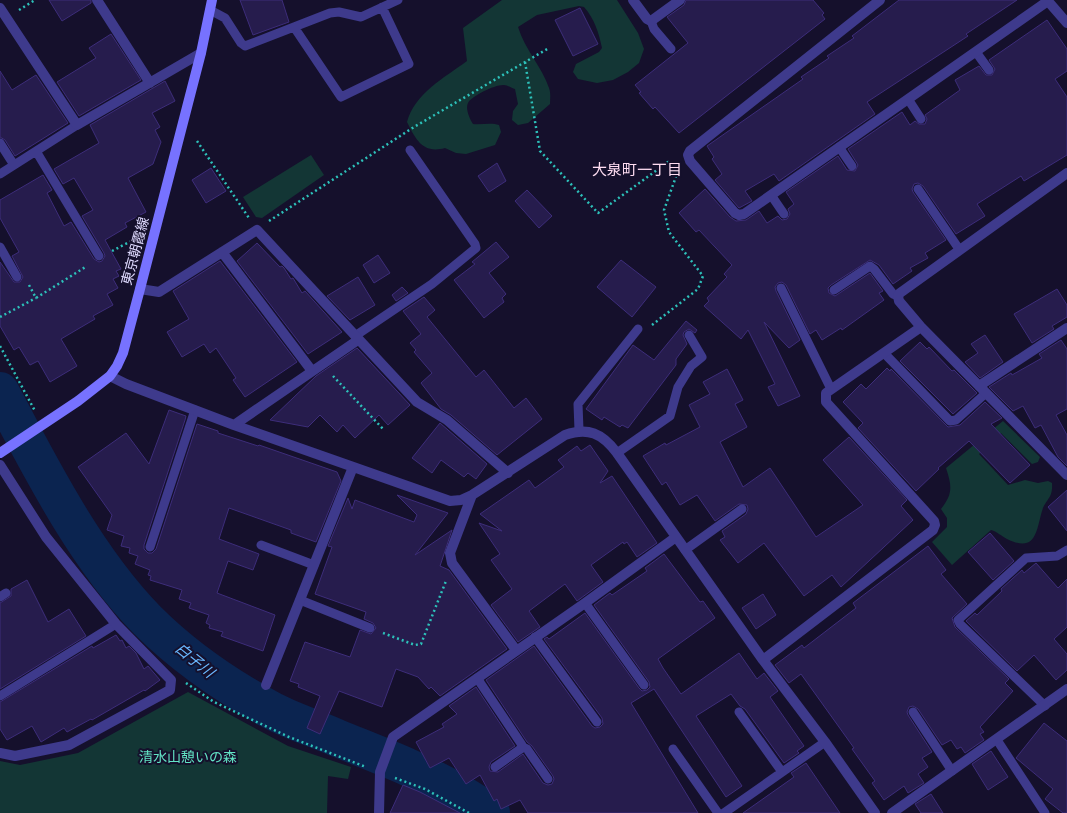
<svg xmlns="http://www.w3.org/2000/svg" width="1067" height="813" viewBox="0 0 1067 813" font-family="Arial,'Noto Sans JP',sans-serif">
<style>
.green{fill:#133635}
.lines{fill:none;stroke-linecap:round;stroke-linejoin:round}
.river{stroke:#0b2450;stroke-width:38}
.building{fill:#261c4d;stroke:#3d2d7a}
.path{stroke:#2dc1ba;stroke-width:2.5;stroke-dasharray:2 3;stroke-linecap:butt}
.lane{stroke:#3e3a8c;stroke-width:9}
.street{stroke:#3e3a8c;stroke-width:10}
.secondary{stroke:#7772ff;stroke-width:10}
.labels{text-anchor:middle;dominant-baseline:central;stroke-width:4;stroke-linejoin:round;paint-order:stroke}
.street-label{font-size:14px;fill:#e0dbff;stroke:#15102c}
.park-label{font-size:14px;fill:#62e4c5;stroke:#15102c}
.neighbourhood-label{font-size:15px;fill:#ffddf2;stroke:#15102c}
.water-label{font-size:15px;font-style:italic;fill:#69b8ff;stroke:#15102c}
</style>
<rect width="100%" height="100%" fill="#15102c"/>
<path class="green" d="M502 0H617L638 33 644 49 639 63 628 72 613 80 597 83 578 79 573 72 576 64 599 52 602 48C599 33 594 18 584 7L579 6 537 15 518 27C525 50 542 67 549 88 551 93 550 99 550 104L528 123 518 125 512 120 513 111 518 104 515 89C512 88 507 85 504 85 496 84 471 96 468 103 465 109 470 119 473 124 482 125 491 122 499 125L501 132 495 145 466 154 456 153 445 148C423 154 416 140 407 122 415 93 444 78 467 61L463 28Z
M311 155 324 175 262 218 256 217 243 197Z
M1003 421 1040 457 1038 462 1032 464 1001 433 979 454 1008 485 1025 480 1038 483 1048 481 1052 483C1053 499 1046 498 1042 511 1036 532 1036 553 1007 539 1001 536 998 532 991 530L952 565 932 542 947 527V518L941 509C953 494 952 486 946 468Z
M188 692 288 746 351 767 348 779 328 776 327 813H0V761L20 765 78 753Z"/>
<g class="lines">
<path class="river" d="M0 391C40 467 86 558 147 620 182 655 225 685 269 709 290 721 315 728 337 738 376 754 417 769 454 790 467 797 479 805 491 813"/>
</g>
<path class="building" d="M49 0H91V3L62 21Z
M240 0H282L289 22 253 35Z
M686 0H813L824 13 822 15 825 19 679 133 655 107 653 109 639 93 641 92 635 85 688 43 667 17 684 5Z
M899 0H1017L966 34 968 36 867 102 875 114 779 181 774 174 745 191 752 201 739 208 715 180 722 174 712 159 714 157 707 146 803 79 801 77 829 58 827 56 854 38 852 36Z
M580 8 598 44 573 56 555 20Z
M1047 20 1067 49V71L1055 79 1067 97V155L1024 181 1021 176 977 204 985 216 956 234 923 186 918 183 914 184 912 189 913 192 946 240 925 253 928 258 910 268 912 271 893 284 879 265 870 260 831 285 828 288 829 293 835 296 870 273 883 291 879 293 884 300 842 330 841 328 822 340 816 330 810 334 786 285 782 282 778 283 775 287 776 291 800 340 789 348 764 322 800 396 778 406 768 387 775 384 748 330 741 339 704 306 709 301 707 298 727 277 724 274 732 265 699 230 696 232 679 213 705 189 730 217 736 221 746 220 759 211 767 223 778 216 782 220 787 219 790 214 788 209 794 204 786 192 838 156 847 170 855 171 858 165 848 149 902 112 910 125 915 121 919 124H925L927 119 925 115 960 90 955 80 979 66 986 75H992L995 69 989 60Z
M111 34 141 80 79 116 57 82 96 58 89 48Z
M0 71 12 90 36 75 68 123 15 156 5 140 0 137Z
M165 81 175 101 152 113 160 127 155 130 161 142 153 164 128 178 146 212 125 223 127 227 105 240 121 269 116 271 119 276 113 279 118 288 107 294 113 305 93 316 95 319 61 339 77 366 50 382 38 361 30 365 19 347 14 350 0 326V262L14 282H20L23 277 12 256 19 252 0 218V200L43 175 52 190 47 193 64 226 71 222 94 259 99 262 102 261 105 256 104 253 82 216 93 210 74 178 63 184 54 169 99 143 90 125Z
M497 163 506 181 489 192 478 176Z
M211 168 226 191 206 203 192 180Z
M527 190 552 216 539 228 515 201Z
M496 242 509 257 489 273 506 294 502 298 504 302 484 318 454 280 475 264 472 262Z
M257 243 280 267 282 266 284 268 291 279 293 278 302 293 305 291 342 332 308 354 237 261Z
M378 255 390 273 374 283 363 265Z
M621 260 656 287 632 317 597 287Z
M220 261 297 362 245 397 233 380 236 378 216 348 210 353 204 344 182 357 167 332 189 319 173 291Z
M358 277 375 305 350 320 327 296Z
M402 287 408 293 396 301 392 295Z
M1057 289 1067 305V317L1052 326 1054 329 1032 343 1014 314Z
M424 297 435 310 427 317 476 377 484 370 514 408 526 398 542 419 497 455 451 415 441 409 421 383 432 373 414 352 416 350 410 343 421 334 403 311Z
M686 321 697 330 695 333 689 329 684 332 683 335 687 344 676 359V365L628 428 622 425 620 427 604 417 602 420 586 409 633 345 654 360Z
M985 335 1003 362 980 378 965 362 978 353 971 344Z
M1061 340 1067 349V409L1056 415 1067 435V466L1058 457 1041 425 1035 428 1023 406 1013 411 989 387 1011 373 1012 375 1042 358 1039 354Z
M920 342 927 349 929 347 952 371 954 370 977 393 953 414 900 361Z
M357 348 410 405 388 425 379 415 355 438 343 425 337 432 320 415 308 427 270 420 316 376Z
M887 368 890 371 891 369 948 427 960 425 985 402 1002 418 991 424 1030 465 1010 483 969 441 938 468 939 469 916 491 858 428 863 423 843 402 861 384 866 389Z
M727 369 743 400 735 404 747 427 720 442 743 487 770 468 816 537 863 505 823 460 849 437 907 500 901 506 913 520 841 587 832 575 804 596 764 543 738 563 720 540 725 537 722 531 746 514 748 509 747 505 739 504 715 521 697 495 680 505 666 482 662 485 643 456 665 443 666 445 700 427 689 405 710 394 703 382Z
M169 410 186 416 185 420 144 545V549L148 553H152L156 549 197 424 218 431V433L258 446 259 445 337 472 341 481 316 542 291 533V530L229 508 219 539 259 554 253 570 228 561 217 593 275 615 263 651 221 636 223 632 209 628 210 625 206 623 209 615 189 608 191 603 179 599 182 590 150 580 151 576 148 575 150 570 135 564 138 556 129 553 130 548 121 546 124 536 107 530 112 515 78 467 126 433 149 464Z
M440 423 487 464 476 479 468 473 464 477 441 460 432 473 412 458Z
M590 445 608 471 600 483 612 476 657 543 637 557 627 542 624 544 623 542 591 565 603 582 577 601 565 584 529 611 540 627 518 642 491 605 512 589 491 560 500 554 479 523 502 531 480 514 529 480 535 488 564 467 558 460 577 446 581 451Z
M1067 490V531L1048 507Z
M397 495 448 513 415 555 452 530 440 566 449 570 507 649 440 696 431 687 429 689 418 677 396 669 382 707 339 691 320 734 307 728 320 696 298 687 299 684 290 681 305 642 350 657 360 630 371 634 376 628 373 623 364 619 366 612 315 594 332 547 328 546 348 498 352 509 355 500 414 522 417 515Z
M990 533 1014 561 993 580 968 552Z
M928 546 946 570 941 574 967 604 952 618 955 627 1009 679 1005 683 1013 691 980 727 984 732 980 734 984 740 965 753 961 747 957 749 951 740 942 745 918 709 913 706 909 707 907 712 908 715 932 752 922 758 928 767 918 774 924 783 908 793 904 786 884 800 872 783 875 781 852 749 854 748 801 674 789 683 775 665 802 645 804 648 856 608 853 603Z
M664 554 700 602 703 601 715 618 658 659 663 668 681 694 739 653 757 679 764 673 778 691 770 697 804 746 797 751 799 753 784 763 745 709 740 706 731 694 696 716 742 786 726 797 654 689 631 703 698 813H528L520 800 501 809 497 799 494 801 480 775 466 784 449 758 430 768 416 742 444 727 442 724 457 714 449 706 476 687 515 746 491 762 489 767 490 771 498 772 523 754 543 783 548 785 552 784 554 779 553 776 532 746 527 742 486 680 534 646 592 726 595 728 600 727 603 724 602 718 544 639 547 637 549 639 585 613 639 688 642 691 647 690 650 687 649 682 594 605 610 593 612 595 647 571 645 568Z
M1036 563 1058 588 1067 579V627L1054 639 1067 654V670L1056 680 1034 655 1017 671 966 621 975 613 977 615 1002 591 1001 589 1022 570 1024 573Z
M27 580 48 622 69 609 86 636 0 689V603L11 596V589Z
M763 594 776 615 756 629 742 608Z
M116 635 120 641 122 640 126 648 129 646 136 653 144 669 148 666 160 680 145 691 144 690 92 720 91 719 67 732 64 728 41 742 32 726 7 740 0 729V702L92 646 93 648Z
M1044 723 1067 741V813H1063L1045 799 1053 789 1016 758Z
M991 751 1008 777 988 790 972 764Z
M806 763 840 813H743L794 777 791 773Z
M403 785 420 792 460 813H390Z
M931 794 943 813H921L915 804Z"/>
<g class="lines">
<path class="path" d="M19 10 35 0
M525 62 540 151 598 213 668 162 673 163
M197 141 249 218
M269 221 414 127 549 48
M112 251 137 238
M29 285 36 298 87 266
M0 317 36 298
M652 325 698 289 703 276 669 232 664 210 678 171
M0 346 35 411
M333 376 384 430
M383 633 415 645 421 644 446 581
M186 683 214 702 289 737 366 767
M395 778 425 789 469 813"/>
<path class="lane" d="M210 10 225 18 241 43 245 46 330 13 339 12 361 17 398 0
M651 21 654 29 671 49
M294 27 341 97 409 64 382 7
M976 52 989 70
M908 99 921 119
M0 143 14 165
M839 147 852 166
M36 151 99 256
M0 174 77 125
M918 189 959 249
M771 195 784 214
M0 247 17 277
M781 288 831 389
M834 290 870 266 874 269 893 294 898 296
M355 336 432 284 476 248 475 244 410 150
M884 353 950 421 956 420 986 393
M579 430 578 404 638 329
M617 453 670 416 678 387 691 366 702 357 689 335
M261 545 314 565
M150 547 195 410
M685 550 742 509
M0 597 6 593
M300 600 370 628
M585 603 644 685
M535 637 597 722
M477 678 522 745V748L495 767
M0 696 116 624
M1045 706 960 624 958 620 1026 558 1057 556 1067 550
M739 712 782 772
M913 712 952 771
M997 740 1045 813
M523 747 527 749 548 779
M673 749 718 813
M724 813 825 742"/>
<path class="street" d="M97 0 150 83
M633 0 647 19 651 21 680 0
M880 0 690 151 688 155 690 161 735 213 739 215 744 214 1048 1
M1047 0 1067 23
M0 8 77 125 201 53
M1067 173 900 293 898 296 899 301 921 327 1067 475
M222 252 312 371
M140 289 159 292 257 230 417 402 447 420 508 473
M110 376 126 384 234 425 450 501 461 500 472 495 565 435C588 427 602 433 617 453L763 660 825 742 875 813
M979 386 1067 328
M234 425 358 340
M0 465 46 537 116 624 171 680 170 690 69 745 15 756 0 753
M472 495 450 553 452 563 516 650
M763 660 933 530 935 525 934 521 826 402V393L921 327
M266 685 353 467
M379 813 380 772 393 737 585 603 676 537
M892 813 1067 689"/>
<path class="secondary" d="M0 453 78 401 110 376 117 366 123 353 140 289 201 53 212 0"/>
</g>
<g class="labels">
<g class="street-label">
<text transform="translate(135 251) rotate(-75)">東京朝霞線</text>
</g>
<g class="park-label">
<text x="188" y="757">清水山憩いの森</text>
</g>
<g class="neighbourhood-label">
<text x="637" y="169">大泉町一丁目</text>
</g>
<g class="water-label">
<text transform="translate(195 660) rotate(39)">白子川</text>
</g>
</g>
</svg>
